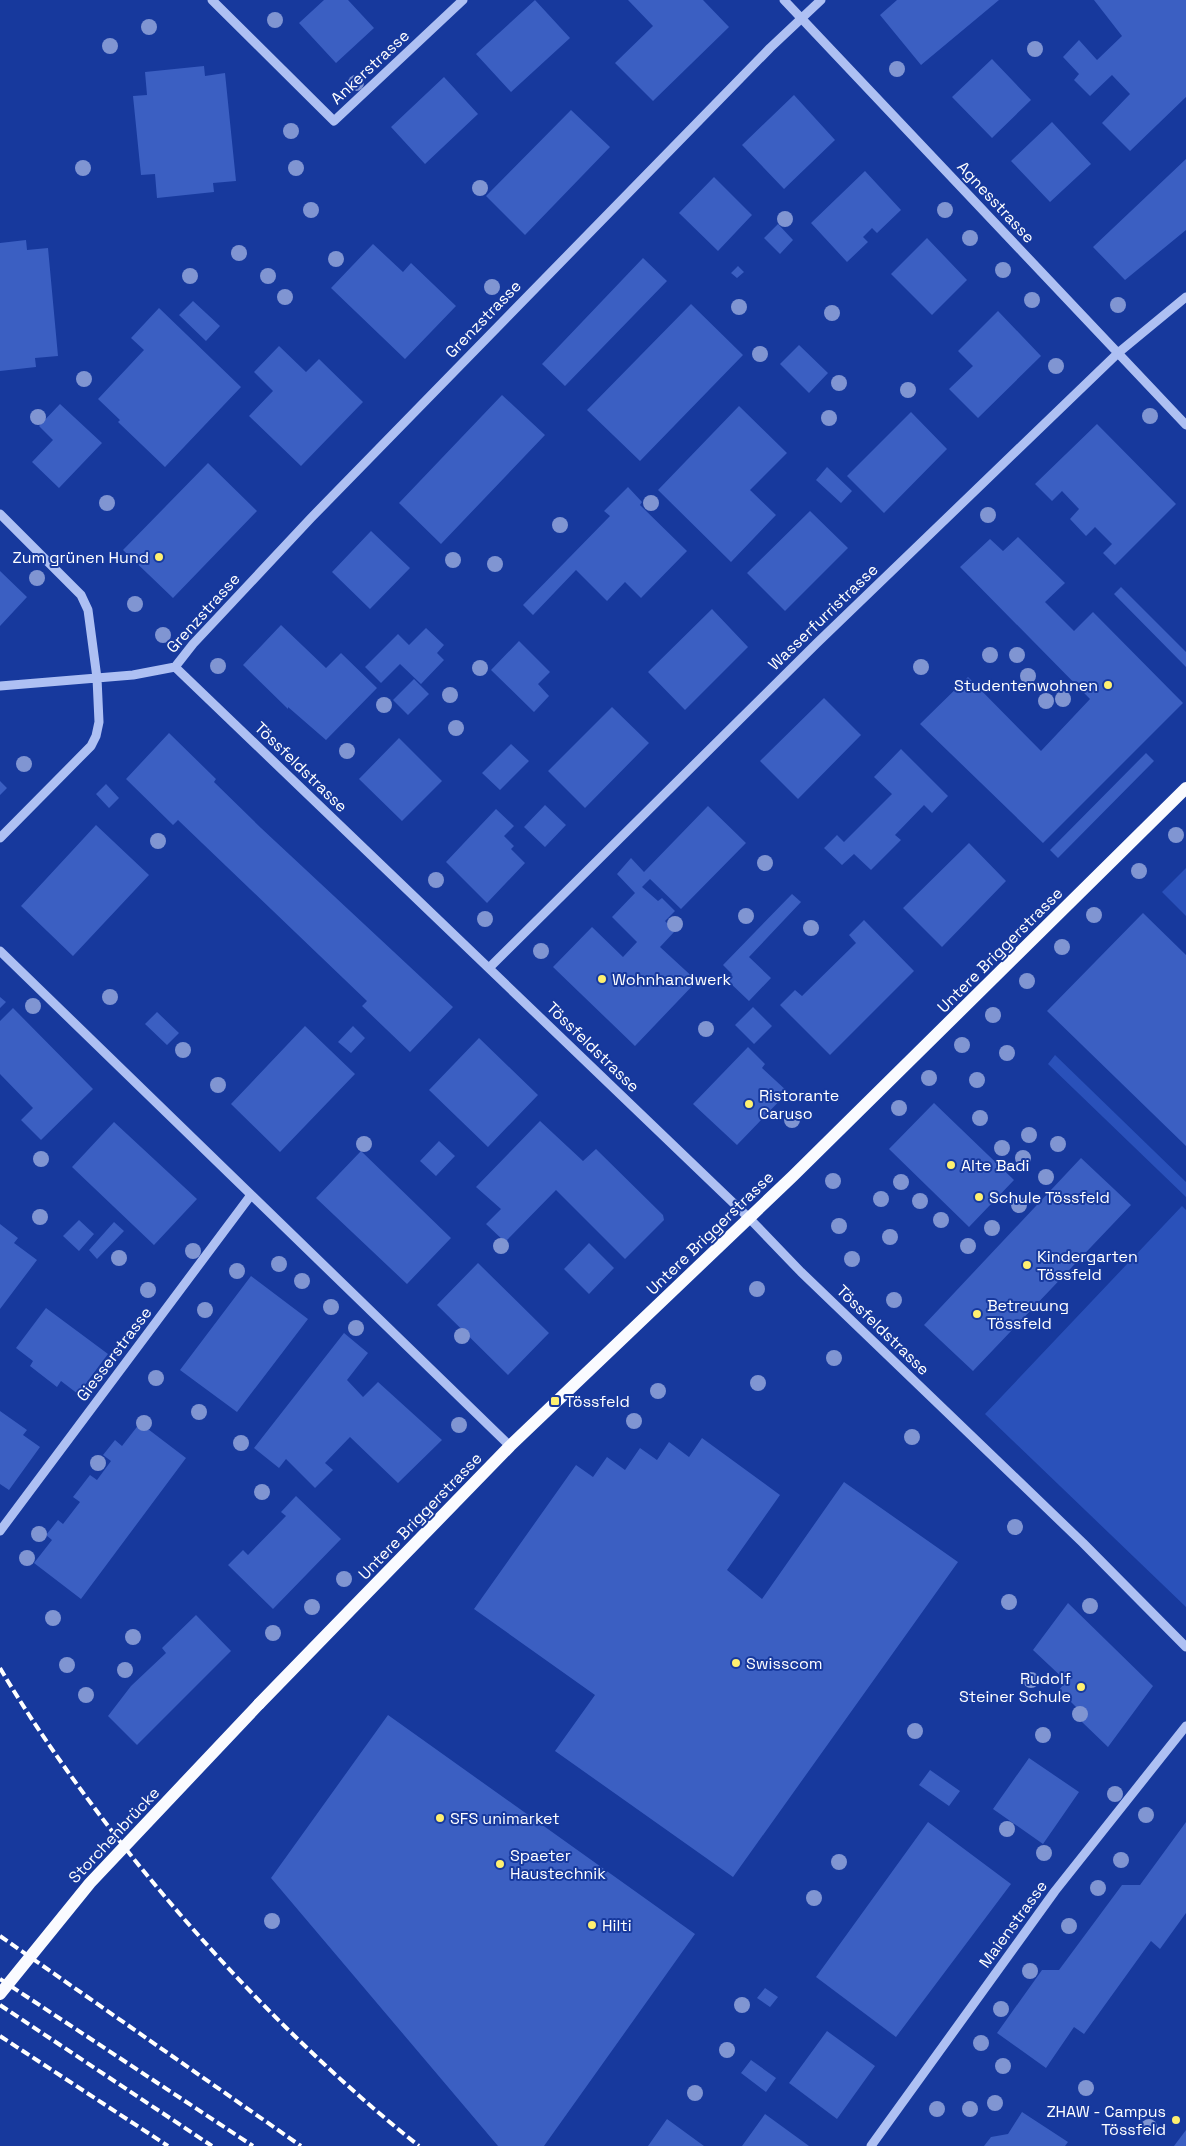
<svg xmlns="http://www.w3.org/2000/svg" width="1186" height="2146" viewBox="0 0 1186 2146" font-family="'Space Grotesk',sans-serif">
<style>
.green{fill:#2a51ba}
.building{fill:#3b5fc2}
.lines{fill:none;stroke-linecap:round;stroke-linejoin:round}
.minor{stroke:#aec0f3;stroke-width:9}
.major{stroke:#fafbff;stroke-width:12}
.rail{stroke:#fff;stroke-width:4;stroke-dasharray:9 4;stroke-linecap:butt}
.major-bridge{stroke:#fafbff;stroke-width:12}
.tree{fill:#8095d2}
.poi-dot{fill:#fff070;stroke:#17399d;stroke-width:2}
.labels{text-anchor:middle;dominant-baseline:central;stroke-width:4;stroke-linejoin:round;paint-order:stroke}
.street-label{font-size:16px;fill:#fff;stroke:#17399d}
.poi-label{font-size:16px;fill:#fff;stroke:#17399d;text-anchor:start}
</style>
<rect width="100%" height="100%" fill="#17399d"/>
<path class="green" d="M1186 868V916L1162 892Z
M1055 1055 1186 1182V1197L1048 1064Z
M1182 1206 1186 1210V1607L985 1414Z"/>
<path class="building" d="M324 0H348L374 28 336 63 299 23Z
M535 0 570 38 511 92 476 54Z
M628 0H703L729 27 653 101 615 63 653 26Z
M897 0H999L921 65 880 15Z
M1094 0H1186V97L1130 151 1102 123 1130 94 1112 75 1090 96 1074 80 1079 74 1063 57 1079 40 1097 60 1122 36Z
M992 59 1031 100 992 138 952 97Z
M204 66 205 76 225 73 236 181 213 183 214 192 157 198 155 174 141 175 133 96 147 95 145 72Z
M444 77 478 114 425 164 391 127Z
M794 95 835 140 784 189 742 145Z
M571 110 610 147 525 235 486 196Z
M1052 122 1091 164 1050 202 1011 161Z
M1186 159V230L1125 280 1093 247Z
M865 171 901 210 877 233 872 228 863 237 868 242 847 262 811 223Z
M714 177 752 215 718 251 679 213Z
M778 224 793 240 780 254 764 238Z
M927 238 967 280 932 315 891 274Z
M26 240 27 250 48 248 58 356 35 358 36 367 0 371V243Z
M373 244 403 272 411 263 456 306 405 359 331 288Z
M643 258 667 281 565 386 542 364Z
M738 266 744 272 737 278 731 273Z
M193 301 220 326 206 341 179 315Z
M691 304 743 355 640 461 587 410Z
M159 308 241 387 165 467 118 422 120 420 98 399 144 350 131 338Z
M998 311 1041 356 978 418 949 389 973 366 958 351Z
M799 345 828 373 809 393 780 364Z
M279 346 306 372 319 359 363 402 301 466 249 416 273 391 254 372Z
M502 395 545 435 441 544 399 503Z
M60 404 102 443 59 488 32 462 53 440 39 426Z
M739 406 787 453 750 490 776 515 731 562 658 490Z
M911 412 947 449 884 513 847 476Z
M1097 424 1176 504 1115 565 1103 553 1112 544 1095 527 1086 536 1070 519 1079 509 1062 491 1052 501 1035 484Z
M208 463 257 511 173 598 123 550Z
M827 467 852 491 841 503 816 480Z
M628 487 642 502 640 505 687 551 641 598 625 582 607 601 576 570 533 615 523 605 610 516 604 511Z
M810 511 848 548 785 611 747 573Z
M371 531 410 568 370 609 332 572Z
M1018 537 1065 583 1045 602 1074 631 1093 612 1183 703 1043 843 920 724 968 677 1041 751 1090 699 960 567 990 539 1003 551Z
M0 571 27 597 0 626Z
M1121 587 1186 652V667L1114 594Z
M712 609 748 647 685 710 648 672Z
M281 625 326 668 341 653 377 688 326 740 288 707V709L243 665Z
M426 628 444 645 437 653 444 660 421 684 400 664 381 683 365 667 398 634 409 645Z
M519 641 550 672 538 684 549 696 534 712 491 670Z
M414 679 429 694 408 715 393 700Z
M824 698 861 735 798 799 760 761Z
M612 707 649 743 585 808 548 771Z
M169 733 216 779 214 782 261 828 453 1007 410 1052 362 1006 367 1001 178 820 173 825 126 779Z
M399 738 442 781 402 821 359 779Z
M511 744 529 761 500 790 482 773Z
M901 749 948 796 932 813 924 805 895 835 901 840 871 870 854 854 842 865 824 848 837 835 844 842 892 794 874 777Z
M1146 753 1154 761 1058 858 1050 850Z
M0 781 7 788 0 795Z
M106 784 119 798 109 808 96 794Z
M545 805 566 825 545 847 524 827Z
M708 806 746 843 681 909 650 879 642 887 658 901 662 898 675 911 665 921 675 931 660 947 697 981 635 1046 553 967 592 927 623 957 637 942 612 917 635 893 617 874 631 858 644 872Z
M496 809 514 826 504 836 514 846 511 849 525 863 487 903 446 862Z
M96 825 149 875 73 956 21 906Z
M969 843 1006 881 942 947 903 908Z
M792 894 801 902 749 957 771 978 749 1001 727 980 732 974 723 965Z
M1143 913 1186 955V1146L1047 1011Z
M864 920 914 971 830 1055 780 1005 795 990 802 996 856 943 849 935Z
M0 997 6 1002 0 1008Z
M753 1007 772 1026 754 1044 735 1025Z
M13 1008 93 1089 41 1140 21 1120 33 1108 0 1074V1021Z
M157 1012 179 1033 167 1045 145 1024Z
M305 1026 355 1074 280 1152 231 1104Z
M353 1026 365 1038 351 1053 338 1042Z
M479 1038 538 1095 488 1147 429 1090Z
M748 1047 765 1064 762 1068 788 1092 737 1145 693 1104Z
M934 1103 1014 1180 969 1227 889 1149Z
M540 1121 583 1161 596 1149 663 1215 664 1220 625 1259 556 1190 505 1242 486 1224 501 1209 476 1187Z
M114 1122 197 1199 154 1245 72 1167Z
M439 1141 455 1156 436 1176 420 1161Z
M361 1151 451 1238 407 1284 316 1198Z
M1081 1158 1131 1205 973 1371 924 1325Z
M79 1220 94 1234 79 1251 63 1236Z
M114 1222 124 1231 97 1259 89 1250Z
M0 1224 18 1238 14 1243 37 1260 0 1309Z
M589 1243 614 1268 589 1294 564 1269Z
M478 1263 549 1333 508 1375 437 1305Z
M251 1276 308 1319 237 1412 180 1370Z
M46 1308 108 1354 78 1394 61 1381 57 1387 30 1366 33 1361 16 1348Z
M344 1333 368 1353 347 1380 363 1397 378 1382 442 1440 398 1483 350 1437 325 1463 333 1470 315 1488 286 1459 279 1468 254 1448Z
M0 1411 27 1430 23 1435 40 1447 9 1490 0 1484Z
M140 1423 186 1458 81 1599 34 1563 52 1540 46 1535 58 1520 63 1524 80 1502 73 1497 90 1475 97 1480 111 1461 103 1455 115 1440 122 1446Z
M702 1438 780 1495 727 1570 762 1599 844 1482 958 1562 733 1877 555 1751 595 1695 474 1609 576 1465 593 1477 607 1457 625 1470 640 1448 657 1460 669 1442 689 1457Z
M296 1496 341 1539 273 1609 228 1565 243 1550 248 1555 286 1516 281 1512Z
M1068 1603 1153 1686 1108 1747 1082 1722 1086 1717 1059 1690 1066 1681 1033 1650Z
M196 1615 231 1651 137 1745 108 1716 131 1686 166 1653 162 1648Z
M388 1715 695 1934 544 2146H498L271 1878Z
M1029 1758 1079 1792 1043 1844 993 1809Z
M930 1770 960 1791 949 1806 919 1785Z
M928 1822 1011 1884 896 2037 816 1977Z
M1186 1822V1913L1160 1949 1151 1941 1084 2034 1074 2027 1046 2068 997 2033 1042 1970H1059L1122 1885H1140Z
M765 1988 778 1997 770 2007 757 1998Z
M827 2031 875 2066 837 2119 789 2083Z
M751 2060 776 2078 766 2092 741 2073Z
M1022 2112 1068 2142 1065 2146H984L991 2137 1008 2134Z
M765 2114 809 2146H742Z
M667 2119 704 2146H648Z
M1186 2130V2146H1174Z"/>
<g class="lines">
<path class="minor" d="M212 0 334 121 463 0
M784 0 1186 425
M0 514 81 595 88 610 97 678 99 722 96 736 91 746 0 838
M175 667 749 1218 801 1272 1083 1543 1186 1647
M175 667 193 644 311 518 770 48 821 0
M0 686 133 675 175 667
M0 951 510 1446
M489 968 817 643 1118 353 1186 297
M0 1531 251 1195
M871 2146 1055 1891 1186 1726"/>
<path class="major" d="M259 1704 510 1446 793 1176 1186 788"/>
<path class="rail" d="M0 1668C37 1731 80 1790 125 1848 212 1957 310 2059 419 2146
M0 1936 301 2146
M0 1979 253 2146
M0 2005 212 2146
M0 2036 168 2146"/>
<path class="major-bridge" d="M0 1994 90 1883 259 1704"/>
</g>
<g class="tree">
<circle cx="275" cy="20" r="8"/>
<circle cx="149" cy="27" r="8"/>
<circle cx="110" cy="46" r="8"/>
<circle cx="1035" cy="49" r="8"/>
<circle cx="897" cy="69" r="8"/>
<circle cx="356" cy="83" r="8"/>
<circle cx="291" cy="131" r="8"/>
<circle cx="83" cy="168" r="8"/>
<circle cx="296" cy="168" r="8"/>
<circle cx="480" cy="188" r="8"/>
<circle cx="311" cy="210" r="8"/>
<circle cx="945" cy="210" r="8"/>
<circle cx="785" cy="219" r="8"/>
<circle cx="970" cy="238" r="8"/>
<circle cx="239" cy="253" r="8"/>
<circle cx="336" cy="259" r="8"/>
<circle cx="1003" cy="270" r="8"/>
<circle cx="190" cy="276" r="8"/>
<circle cx="268" cy="276" r="8"/>
<circle cx="492" cy="287" r="8"/>
<circle cx="285" cy="297" r="8"/>
<circle cx="1032" cy="300" r="8"/>
<circle cx="1118" cy="305" r="8"/>
<circle cx="739" cy="307" r="8"/>
<circle cx="832" cy="313" r="8"/>
<circle cx="760" cy="354" r="8"/>
<circle cx="1056" cy="366" r="8"/>
<circle cx="84" cy="379" r="8"/>
<circle cx="839" cy="383" r="8"/>
<circle cx="908" cy="390" r="8"/>
<circle cx="1150" cy="416" r="8"/>
<circle cx="38" cy="417" r="8"/>
<circle cx="829" cy="418" r="8"/>
<circle cx="107" cy="503" r="8"/>
<circle cx="651" cy="503" r="8"/>
<circle cx="988" cy="515" r="8"/>
<circle cx="560" cy="525" r="8"/>
<circle cx="453" cy="560" r="8"/>
<circle cx="495" cy="564" r="8"/>
<circle cx="37" cy="578" r="8"/>
<circle cx="135" cy="604" r="8"/>
<circle cx="163" cy="635" r="8"/>
<circle cx="990" cy="655" r="8"/>
<circle cx="1017" cy="655" r="8"/>
<circle cx="218" cy="666" r="8"/>
<circle cx="921" cy="667" r="8"/>
<circle cx="480" cy="668" r="8"/>
<circle cx="1028" cy="676" r="8"/>
<circle cx="450" cy="695" r="8"/>
<circle cx="1063" cy="699" r="8"/>
<circle cx="1046" cy="701" r="8"/>
<circle cx="384" cy="705" r="8"/>
<circle cx="456" cy="728" r="8"/>
<circle cx="347" cy="751" r="8"/>
<circle cx="24" cy="764" r="8"/>
<circle cx="1176" cy="835" r="8"/>
<circle cx="158" cy="841" r="8"/>
<circle cx="765" cy="863" r="8"/>
<circle cx="1139" cy="871" r="8"/>
<circle cx="436" cy="880" r="8"/>
<circle cx="1094" cy="915" r="8"/>
<circle cx="746" cy="916" r="8"/>
<circle cx="485" cy="919" r="8"/>
<circle cx="675" cy="924" r="8"/>
<circle cx="811" cy="928" r="8"/>
<circle cx="1062" cy="947" r="8"/>
<circle cx="541" cy="951" r="8"/>
<circle cx="1027" cy="981" r="8"/>
<circle cx="110" cy="997" r="8"/>
<circle cx="33" cy="1006" r="8"/>
<circle cx="993" cy="1015" r="8"/>
<circle cx="706" cy="1029" r="8"/>
<circle cx="962" cy="1045" r="8"/>
<circle cx="183" cy="1050" r="8"/>
<circle cx="1007" cy="1053" r="8"/>
<circle cx="929" cy="1078" r="8"/>
<circle cx="977" cy="1080" r="8"/>
<circle cx="218" cy="1085" r="8"/>
<circle cx="899" cy="1108" r="8"/>
<circle cx="980" cy="1118" r="8"/>
<circle cx="792" cy="1120" r="8"/>
<circle cx="1029" cy="1135" r="8"/>
<circle cx="364" cy="1144" r="8"/>
<circle cx="1058" cy="1144" r="8"/>
<circle cx="1002" cy="1148" r="8"/>
<circle cx="1023" cy="1158" r="8"/>
<circle cx="41" cy="1159" r="8"/>
<circle cx="1046" cy="1177" r="8"/>
<circle cx="833" cy="1181" r="8"/>
<circle cx="901" cy="1182" r="8"/>
<circle cx="881" cy="1199" r="8"/>
<circle cx="920" cy="1201" r="8"/>
<circle cx="1019" cy="1205" r="8"/>
<circle cx="40" cy="1217" r="8"/>
<circle cx="941" cy="1220" r="8"/>
<circle cx="839" cy="1226" r="8"/>
<circle cx="992" cy="1228" r="8"/>
<circle cx="890" cy="1237" r="8"/>
<circle cx="501" cy="1246" r="8"/>
<circle cx="968" cy="1246" r="8"/>
<circle cx="193" cy="1251" r="8"/>
<circle cx="119" cy="1258" r="8"/>
<circle cx="852" cy="1259" r="8"/>
<circle cx="279" cy="1264" r="8"/>
<circle cx="237" cy="1271" r="8"/>
<circle cx="302" cy="1281" r="8"/>
<circle cx="757" cy="1289" r="8"/>
<circle cx="148" cy="1290" r="8"/>
<circle cx="894" cy="1300" r="8"/>
<circle cx="331" cy="1307" r="8"/>
<circle cx="205" cy="1310" r="8"/>
<circle cx="356" cy="1328" r="8"/>
<circle cx="462" cy="1336" r="8"/>
<circle cx="834" cy="1358" r="8"/>
<circle cx="156" cy="1378" r="8"/>
<circle cx="758" cy="1383" r="8"/>
<circle cx="658" cy="1391" r="8"/>
<circle cx="199" cy="1412" r="8"/>
<circle cx="634" cy="1421" r="8"/>
<circle cx="144" cy="1423" r="8"/>
<circle cx="459" cy="1425" r="8"/>
<circle cx="912" cy="1437" r="8"/>
<circle cx="241" cy="1443" r="8"/>
<circle cx="98" cy="1463" r="8"/>
<circle cx="262" cy="1492" r="8"/>
<circle cx="1015" cy="1527" r="8"/>
<circle cx="39" cy="1534" r="8"/>
<circle cx="27" cy="1558" r="8"/>
<circle cx="344" cy="1579" r="8"/>
<circle cx="1009" cy="1602" r="8"/>
<circle cx="1090" cy="1606" r="8"/>
<circle cx="312" cy="1607" r="8"/>
<circle cx="53" cy="1618" r="8"/>
<circle cx="273" cy="1633" r="8"/>
<circle cx="133" cy="1637" r="8"/>
<circle cx="67" cy="1665" r="8"/>
<circle cx="125" cy="1670" r="8"/>
<circle cx="1031" cy="1680" r="8"/>
<circle cx="86" cy="1695" r="8"/>
<circle cx="1080" cy="1714" r="8"/>
<circle cx="915" cy="1731" r="8"/>
<circle cx="1043" cy="1735" r="8"/>
<circle cx="1115" cy="1794" r="8"/>
<circle cx="1146" cy="1815" r="8"/>
<circle cx="1007" cy="1829" r="8"/>
<circle cx="1044" cy="1853" r="8"/>
<circle cx="1121" cy="1860" r="8"/>
<circle cx="839" cy="1862" r="8"/>
<circle cx="1098" cy="1888" r="8"/>
<circle cx="814" cy="1898" r="8"/>
<circle cx="272" cy="1921" r="8"/>
<circle cx="1069" cy="1926" r="8"/>
<circle cx="1030" cy="1971" r="8"/>
<circle cx="742" cy="2005" r="8"/>
<circle cx="1001" cy="2009" r="8"/>
<circle cx="981" cy="2043" r="8"/>
<circle cx="727" cy="2050" r="8"/>
<circle cx="1003" cy="2066" r="8"/>
<circle cx="1086" cy="2088" r="8"/>
<circle cx="695" cy="2093" r="8"/>
<circle cx="995" cy="2103" r="8"/>
<circle cx="937" cy="2109" r="8"/>
<circle cx="970" cy="2109" r="8"/>
<circle cx="1149" cy="2127" r="8"/>
</g>
<g class="poi-dot">
<circle cx="159" cy="557" r="5"/>
<circle cx="1108" cy="685" r="5"/>
<circle cx="602" cy="979" r="5"/>
<circle cx="749" cy="1104" r="5"/>
<circle cx="951" cy="1165" r="5"/>
<circle cx="979" cy="1197" r="5"/>
<circle cx="1027" cy="1265" r="5"/>
<circle cx="977" cy="1314" r="5"/>
<rect x="550" y="1396" width="10" height="10" rx="2.5"/>
<circle cx="736" cy="1663" r="5"/>
<circle cx="1081" cy="1687" r="5"/>
<circle cx="440" cy="1818" r="5"/>
<circle cx="500" cy="1864" r="5"/>
<circle cx="592" cy="1925" r="5"/>
<circle cx="1176" cy="2120" r="5"/>
</g>
<g class="labels">
<g class="street-label">
<text transform="translate(370 67) rotate(-43)">Ankerstrasse</text>
<text transform="translate(996 202) rotate(47)">Agnesstrasse</text>
<text transform="translate(483 319) rotate(-46)">Grenzstrasse</text>
<text transform="translate(203 613) rotate(-48)">Grenzstrasse</text>
<text transform="translate(823 617) rotate(-44)">Wasserfurristrasse</text>
<text transform="translate(301 767) rotate(44)">Tössfeldstrasse</text>
<text transform="translate(1000 950) rotate(-45)">Untere Briggerstrasse</text>
<text transform="translate(593 1047) rotate(44)">Tössfeldstrasse</text>
<text transform="translate(710 1233) rotate(-44)">Untere Briggerstrasse</text>
<text transform="translate(883 1330) rotate(44)">Tössfeldstrasse</text>
<text transform="translate(114 1354) rotate(-53)">Giesserstrasse</text>
<text transform="translate(420 1516) rotate(-46)">Untere Briggerstrasse</text>
<text transform="translate(114 1835) rotate(-47)">Storchenbrücke</text>
<text transform="translate(1013 1924) rotate(-54)">Maienstrasse</text>
</g>
<g class="poi-label">
<text x="149" y="557" text-anchor="end">Zum grünen Hund</text>
<text x="1098" y="685" text-anchor="end">Studentenwohnen</text>
<text x="612" y="979">Wohnhandwerk</text>
<text x="759" y="1095">Ristorante<tspan x="759" dy="18">Caruso</tspan></text>
<text x="961" y="1165">Alte Badi</text>
<text x="989" y="1197">Schule Tössfeld</text>
<text x="1037" y="1256">Kindergarten<tspan x="1037" dy="18">Tössfeld</tspan></text>
<text x="987" y="1305">Betreuung<tspan x="987" dy="18">Tössfeld</tspan></text>
<text x="565" y="1401">Tössfeld</text>
<text x="746" y="1663">Swisscom</text>
<text x="1071" y="1678" text-anchor="end">Rudolf<tspan x="1071" dy="18">Steiner Schule</tspan></text>
<text x="450" y="1818">SFS unimarket</text>
<text x="510" y="1855">Spaeter<tspan x="510" dy="18">Haustechnik</tspan></text>
<text x="602" y="1925">Hilti</text>
<text x="1166" y="2111" text-anchor="end">ZHAW - Campus<tspan x="1166" dy="18">Tössfeld</tspan></text>
</g>
</g>
</svg>
